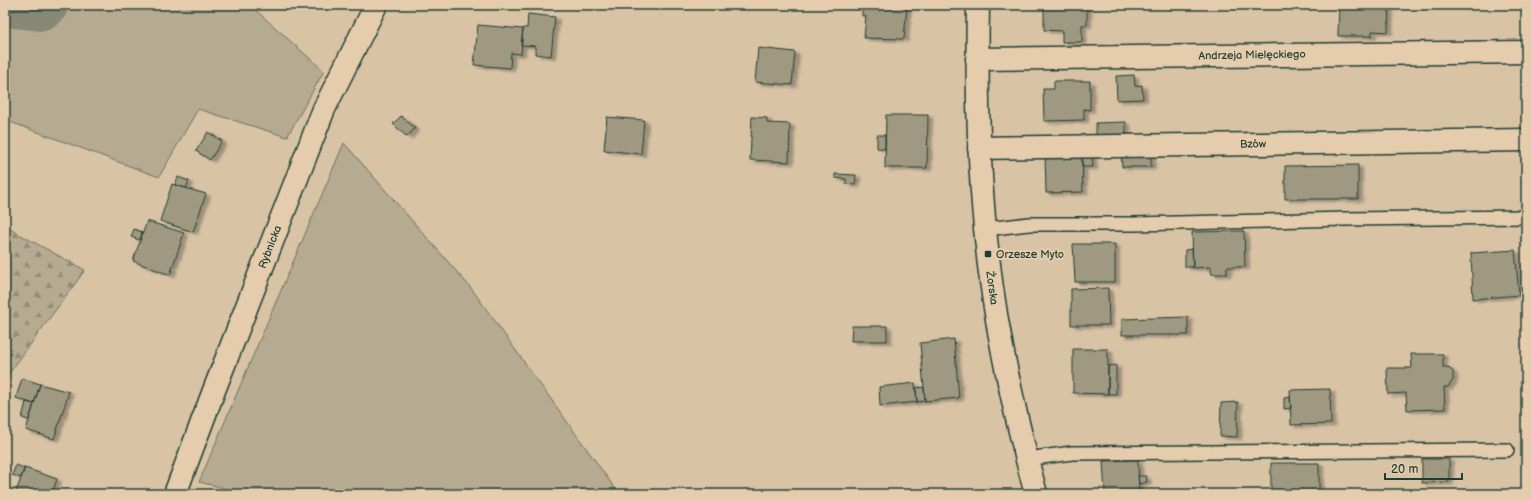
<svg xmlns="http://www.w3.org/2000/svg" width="1531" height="499" viewBox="0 0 1531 499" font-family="'Balsamiq Sans',sans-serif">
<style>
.grass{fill:#b6aa90;stroke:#6a7462}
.forest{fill:url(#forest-firs);stroke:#6a7462}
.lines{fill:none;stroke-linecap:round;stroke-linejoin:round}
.river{stroke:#878974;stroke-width:46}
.building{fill:#9f9981;stroke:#1f3d34;filter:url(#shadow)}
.service-casing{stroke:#1f3d34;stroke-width:16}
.minor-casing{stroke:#1f3d34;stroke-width:25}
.tertiary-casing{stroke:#1f3d34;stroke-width:25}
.secondary-casing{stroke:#1f3d34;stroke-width:25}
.service{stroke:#e4ccac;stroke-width:13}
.minor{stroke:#e4ccac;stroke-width:22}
.tertiary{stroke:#e4ccac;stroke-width:22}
.secondary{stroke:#e4ccac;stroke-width:22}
.poi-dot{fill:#1f3d34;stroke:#e4ccac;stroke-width:1.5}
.labels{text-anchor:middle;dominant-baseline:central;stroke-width:4;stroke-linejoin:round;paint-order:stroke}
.street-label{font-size:11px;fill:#1f3d34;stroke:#e4ccac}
.poi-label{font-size:11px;fill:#1f3d34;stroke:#e4ccac;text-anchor:start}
</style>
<defs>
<pattern id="forest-firs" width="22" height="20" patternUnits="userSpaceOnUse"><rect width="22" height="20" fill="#b6aa90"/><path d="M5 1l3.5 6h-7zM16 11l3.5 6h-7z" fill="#938c76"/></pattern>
<filter id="shadow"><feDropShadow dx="4.5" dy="2.5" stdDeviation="1" flood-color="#0004"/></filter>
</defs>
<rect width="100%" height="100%" fill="#d8c3a5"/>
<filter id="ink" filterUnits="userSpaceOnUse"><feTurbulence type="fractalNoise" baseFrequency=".025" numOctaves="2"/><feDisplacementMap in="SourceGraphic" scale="8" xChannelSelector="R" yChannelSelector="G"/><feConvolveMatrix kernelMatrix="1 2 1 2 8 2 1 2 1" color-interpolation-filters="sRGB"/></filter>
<g filter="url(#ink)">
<path class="grass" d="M5 5H250L324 71 287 137 198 109 159 177 5 120Z
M344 143 471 288 619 494H249L199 482Z"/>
<path class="forest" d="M6 227 85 270 5 379V229Z"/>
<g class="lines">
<path class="river" d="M15 5 41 8 45 5"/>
</g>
<path class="building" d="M862 5H907L904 39 864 38 866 16H862Z
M1044 5 1087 6V25H1082V42H1062V31L1044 30Z
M1339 5H1389L1388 32 1372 31V36H1338Z
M528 14 555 17 551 56 535 54V46L521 45 523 28H527Z
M478 25 523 29 521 54 511 53 510 68 474 65Z
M758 48 795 52 792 85 755 82Z
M1134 75 1135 86 1142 85 1143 99 1117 100 1116 76Z
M1054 81H1090V110L1084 109V120L1044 121 1043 89H1054Z
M886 115H928L927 168H885Z
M401 116 415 128 407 137 393 124Z
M607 117 644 120 641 154 604 150Z
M752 117 767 118V123L790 124 789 162 750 160Z
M1126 122V135L1096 136V123Z
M208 132 222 141 210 160 196 151Z
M877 135H885V149L877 148Z
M1151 150V167H1122L1121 151Z
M1082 153H1092L1093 167H1082Z
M1082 153 1083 192 1046 193 1045 155Z
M1358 165V199H1285V166Z
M835 174 856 175 855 185 846 184V179L835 178Z
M178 177 189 181 186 188 175 185Z
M172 184 206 194 193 232 160 221Z
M147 221 184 233 170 275 133 261Z
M134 229 142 232 140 240 131 237Z
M1244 231 1245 267H1227V274H1211V267L1193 268 1192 232Z
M1073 244H1115V282H1075Z
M1192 249 1193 267H1185V250Z
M1515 250 1519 295 1473 299 1471 253Z
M1108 288 1109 325H1071V289Z
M1188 317V335H1122V319Z
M852 326H887V341H851Z
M954 339 959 398 925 401 920 343Z
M1073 349H1108V394L1073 393Z
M1411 354H1443V367H1448L1453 372V380L1448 387H1444L1445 409 1407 410 1406 393 1388 394 1387 368H1412Z
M1116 365V394H1108V366Z
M22 378 40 384 34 404 16 398Z
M915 383 917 402 880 406 879 387Z
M40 384 69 392 54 439 26 430Z
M924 387 925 401 917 402 916 388Z
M1330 389 1331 424 1291 425 1290 390Z
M1290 397 1291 408 1284 409V398Z
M26 402 34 404 29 420 22 418Z
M1238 402 1237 437 1220 436 1221 403Z
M1422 459H1449V482L1422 483Z
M1138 460 1139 494H1105L1103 461Z
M1271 463H1319V494H1271Z
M16 465 24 468 21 478 12 475Z
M25 468 57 479 52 494H15Z
M1138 476H1146L1147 482 1139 484Z
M1406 491H1417V494H1406Z"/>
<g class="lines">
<defs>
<path id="service" d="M985 229 1029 224H1134L1346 219 1526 217
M1027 459 1072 453 1507 450"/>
<path id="minor" d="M977 59 1526 52
M979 148 1526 140"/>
<path id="tertiary" d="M978 5C976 108 979 212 996 314 1006 374 1020 435 1036 494"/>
<path id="secondary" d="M175 494 213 393 324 109 376 5"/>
</defs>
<use href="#service" class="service-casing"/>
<use href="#minor" class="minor-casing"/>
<use href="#tertiary" class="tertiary-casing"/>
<use href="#secondary" class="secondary-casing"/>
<use href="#service" class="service"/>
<use href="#minor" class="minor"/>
<use href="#tertiary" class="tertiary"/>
<use href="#secondary" class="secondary"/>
</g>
</g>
<rect class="poi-dot" x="984" y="250" width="8" height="8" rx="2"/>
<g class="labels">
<g class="street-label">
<text transform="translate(1252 55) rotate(-1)">Andrzeja Mielęckiego</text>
<text transform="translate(1253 144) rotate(-1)">Bzów</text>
<text transform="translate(270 247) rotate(-69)">Rybnicka</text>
<text transform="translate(992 288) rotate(82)">Żorska</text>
</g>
<g class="poi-label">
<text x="996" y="254">Orzesze Myto</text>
</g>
</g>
<rect width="1531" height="499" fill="none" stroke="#e4ccac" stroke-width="20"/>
<rect x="10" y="10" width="1511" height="479" fill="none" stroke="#1f3d34" stroke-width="1.5" filter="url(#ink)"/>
<path d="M1385 473v6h77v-6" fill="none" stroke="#1f3d34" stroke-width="2"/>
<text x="1391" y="473" font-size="12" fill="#1f3d34" stroke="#e4ccac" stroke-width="3" paint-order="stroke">20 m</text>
</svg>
